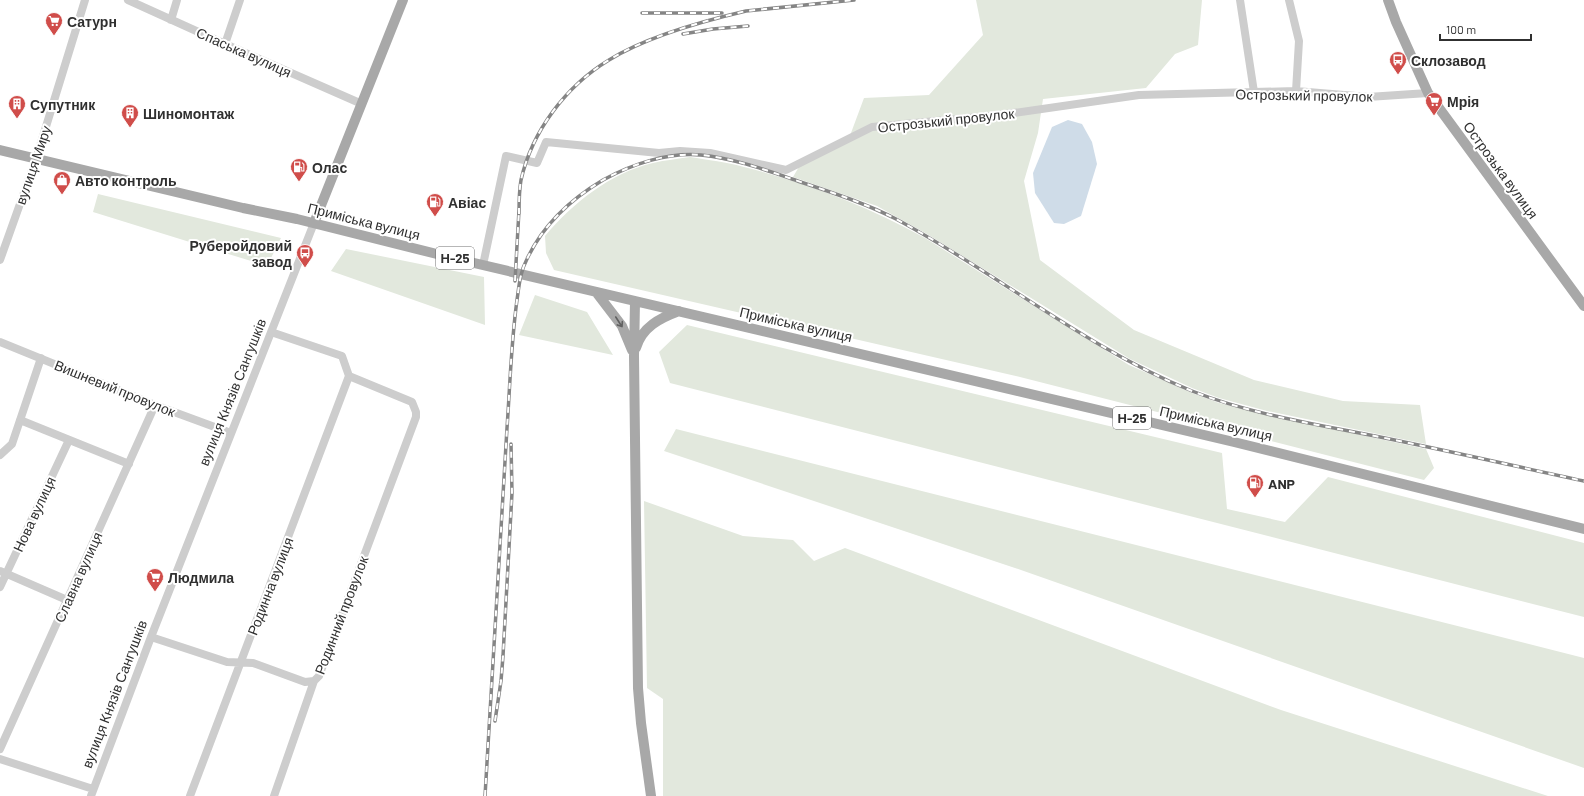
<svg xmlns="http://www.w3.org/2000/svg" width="1584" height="796" viewBox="0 0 1584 796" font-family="Barlow,sans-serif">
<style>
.green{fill:#e2e8dd}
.water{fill:#cfdce8}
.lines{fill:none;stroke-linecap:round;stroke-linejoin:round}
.minor{stroke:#cdcdcd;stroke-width:8}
.major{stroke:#a8a8a8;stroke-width:10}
.rail-casing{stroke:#858585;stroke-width:3.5}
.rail{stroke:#fff;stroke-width:2;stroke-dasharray:6;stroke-linecap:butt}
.oneway{stroke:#606060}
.labels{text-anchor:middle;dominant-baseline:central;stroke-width:4;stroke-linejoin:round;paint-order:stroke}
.shield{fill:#fff;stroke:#6e6e6e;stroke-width:1}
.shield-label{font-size:13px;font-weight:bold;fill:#303030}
.poi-label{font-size:14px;font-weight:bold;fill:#303030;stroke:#fff;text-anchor:start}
.street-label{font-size:14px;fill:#303030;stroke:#fff}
</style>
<rect width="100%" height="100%" fill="#fff"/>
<path class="green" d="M976 0H1202L1198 45 1175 54 1146 88 1043 99 1038 133 1024 181 1040 260 1134 330 1254 380 1343 401 1420 405 1426 444 1267 411 1219 398 1192 388 1130 359 927 234 877 206 793 177 800 165 848 141 864 98 929 95 983 35Z
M690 157C708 160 727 162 744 167 807 183 869 207 925 238L1129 365 1192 393 1219 403 1268 415 1426 449 1434 468 1424 480 1020 377 554 270 546 253 545 236C573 203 610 173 653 163 665 160 678 159 690 157Z
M98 194 281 238 267 266 93 212Z
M346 249 484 277 485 325 331 271Z
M535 295 587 312 613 355 519 335Z
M687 325 1222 453 1227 509 1285 522 1328 477 1584 543V617L670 383 659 352Z
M676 429 1584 658V768L1015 568 664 451Z
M644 501 743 536 793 540 814 561 845 548 1281 710 1548 796H663V699L647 688Z"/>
<path class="water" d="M1068 120 1082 124 1092 142 1097 164 1081 216 1064 224 1054 223 1035 193 1033 173 1052 127Z"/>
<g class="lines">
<path class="minor" d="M128 0 225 44 362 104
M1240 0 1254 92
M1289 0 1299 41 1296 91
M171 20 177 0
M225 44 240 0
M0 260 36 159 85 0
M483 265 506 156 537 163 546 142 659 153 680 151 710 153 786 170 872 127 1000 115 1139 95 1296 91 1368 97 1428 93
M271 332 342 356 349 376 412 402 416 412V417L319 676 314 681 274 796
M0 342 155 405 231 433
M20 420 129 464
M0 455 12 444 41 358
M0 571 67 600
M0 587 69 440
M151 637 227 662 253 663 305 682 314 681
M0 749 155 405
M0 759 93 789
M91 796 151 637 314 223
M190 796 349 376"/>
<path class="major" d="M1388 0 1396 22 1428 93 1584 306
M0 150 243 208 297 219 457 259 1234 442 1584 529
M314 223 403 0
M596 292 622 326 632 350
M635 301 634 356 638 688 641 723 651 796
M636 348C642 327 660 318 679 311"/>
<defs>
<path id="rail" d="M642 13H722
M683 34 713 29 748 26
M519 214C519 203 519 191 521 180 532 131 566 86 609 60 646 37 703 21 746 11L854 0
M515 281 519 210
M495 721 501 681 503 656 512 493 511 444
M485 796C492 673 500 551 507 428 510 386 511 343 517 300 519 286 520 272 527 259 543 225 571 199 603 180 632 164 668 152 701 155 732 158 763 169 792 179 827 191 863 202 896 219 997 273 1086 348 1192 391 1250 414 1314 424 1375 436 1445 450 1514 466 1584 481"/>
</defs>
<use href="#rail" class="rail-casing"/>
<use href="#rail" class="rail"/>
</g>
<defs><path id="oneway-shaft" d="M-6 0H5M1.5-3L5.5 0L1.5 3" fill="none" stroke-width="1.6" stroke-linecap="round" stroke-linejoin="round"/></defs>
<use class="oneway" href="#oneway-shaft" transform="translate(619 322) rotate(57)"/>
<defs>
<symbol id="supermarket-pin" viewBox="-11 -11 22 30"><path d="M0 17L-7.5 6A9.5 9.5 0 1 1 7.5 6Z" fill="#d04d4a" stroke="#fff"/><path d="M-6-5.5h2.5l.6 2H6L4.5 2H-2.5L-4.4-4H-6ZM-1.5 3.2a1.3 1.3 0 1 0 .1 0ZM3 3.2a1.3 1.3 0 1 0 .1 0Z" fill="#fff"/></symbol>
<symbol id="bus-pin" viewBox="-11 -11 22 30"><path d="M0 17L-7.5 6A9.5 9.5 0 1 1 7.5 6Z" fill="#d04d4a" stroke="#fff"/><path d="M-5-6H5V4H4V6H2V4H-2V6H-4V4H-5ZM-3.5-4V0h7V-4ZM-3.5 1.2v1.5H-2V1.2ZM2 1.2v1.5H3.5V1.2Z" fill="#fff"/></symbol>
<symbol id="building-pin" viewBox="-11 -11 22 30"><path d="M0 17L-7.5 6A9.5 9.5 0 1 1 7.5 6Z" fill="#d04d4a" stroke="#fff"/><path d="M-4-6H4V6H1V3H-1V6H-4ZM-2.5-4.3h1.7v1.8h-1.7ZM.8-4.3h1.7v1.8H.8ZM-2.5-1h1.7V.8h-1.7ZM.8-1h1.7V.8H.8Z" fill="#fff"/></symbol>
<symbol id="fuel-pin" viewBox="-11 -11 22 30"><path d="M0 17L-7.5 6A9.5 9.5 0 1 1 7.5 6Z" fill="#d04d4a" stroke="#fff"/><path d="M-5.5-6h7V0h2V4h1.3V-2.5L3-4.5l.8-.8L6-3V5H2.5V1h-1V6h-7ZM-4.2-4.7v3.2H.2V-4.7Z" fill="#fff"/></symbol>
<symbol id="shop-pin" viewBox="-11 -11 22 30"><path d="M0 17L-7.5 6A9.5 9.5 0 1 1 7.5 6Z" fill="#d04d4a" stroke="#fff"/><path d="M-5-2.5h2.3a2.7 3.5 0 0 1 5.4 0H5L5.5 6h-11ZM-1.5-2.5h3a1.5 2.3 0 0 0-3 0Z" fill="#fff"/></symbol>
</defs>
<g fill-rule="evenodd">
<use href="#supermarket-pin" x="44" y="11" width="20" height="27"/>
<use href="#bus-pin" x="1388" y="50" width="20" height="27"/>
<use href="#supermarket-pin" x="1424" y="91" width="20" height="27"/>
<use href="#building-pin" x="7" y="94" width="20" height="27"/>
<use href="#building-pin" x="120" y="103" width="20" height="27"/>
<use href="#fuel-pin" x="289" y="157" width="20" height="27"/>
<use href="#shop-pin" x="52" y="170" width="20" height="27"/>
<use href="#fuel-pin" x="425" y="192" width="20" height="27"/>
<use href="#bus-pin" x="295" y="243" width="20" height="27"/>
<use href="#fuel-pin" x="1245" y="473" width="20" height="27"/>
<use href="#supermarket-pin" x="145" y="567" width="20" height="27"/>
</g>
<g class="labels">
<g class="shield">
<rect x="436" y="247" width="38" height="22" rx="3"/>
<rect x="1113" y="407" width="38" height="22" rx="3"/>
</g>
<g class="shield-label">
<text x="455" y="258">Н-25</text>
<text x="1132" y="418">Н-25</text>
</g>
<g class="poi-label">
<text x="67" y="21">Сатурн</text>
<text x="1411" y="60">Склозавод</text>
<text x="1447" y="101">Мрія</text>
<text x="30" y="104">Супутник</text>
<text x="143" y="113">Шиномонтаж</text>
<text x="312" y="167">Олас</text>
<text x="75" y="180">Авто контроль</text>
<text x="448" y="202">Авіас</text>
<text x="292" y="245" text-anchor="end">Руберойдовий<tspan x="292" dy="16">завод</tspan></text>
<text x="1268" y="483">ANP</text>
<text x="168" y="577">Людмила</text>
</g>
<g class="street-label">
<text transform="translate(244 52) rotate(24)">Спаська вулиця</text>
<text transform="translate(1304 95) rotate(1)">Острозький провулок</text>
<text transform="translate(946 120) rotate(-6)">Острозький провулок</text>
<text transform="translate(33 165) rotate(-71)">вулиця Миру</text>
<text transform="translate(1501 170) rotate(54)">Острозька вулиця</text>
<text transform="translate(364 221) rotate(14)">Приміська вулиця</text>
<text transform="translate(796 324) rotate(13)">Приміська вулиця</text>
<text transform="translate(115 388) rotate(22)">Вишневий провулок</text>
<text transform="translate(232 392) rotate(-68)">вулиця Князів Сангушків</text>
<text transform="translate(1216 423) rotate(13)">Приміська вулиця</text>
<text transform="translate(34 514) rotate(-65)">Нова вулиця</text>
<text transform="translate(78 577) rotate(-66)">Славна вулиця</text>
<text transform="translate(270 586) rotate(-69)">Родинна вулиця</text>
<text transform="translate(341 615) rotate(-69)">Родинний провулок</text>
<text transform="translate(114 694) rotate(-69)">вулиця Князів Сангушків</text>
</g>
</g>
<path d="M1440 34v6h91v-6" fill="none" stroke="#303030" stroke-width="2"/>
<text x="1446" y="34" font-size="12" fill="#303030" stroke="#ffffff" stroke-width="3" paint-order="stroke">100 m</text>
</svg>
